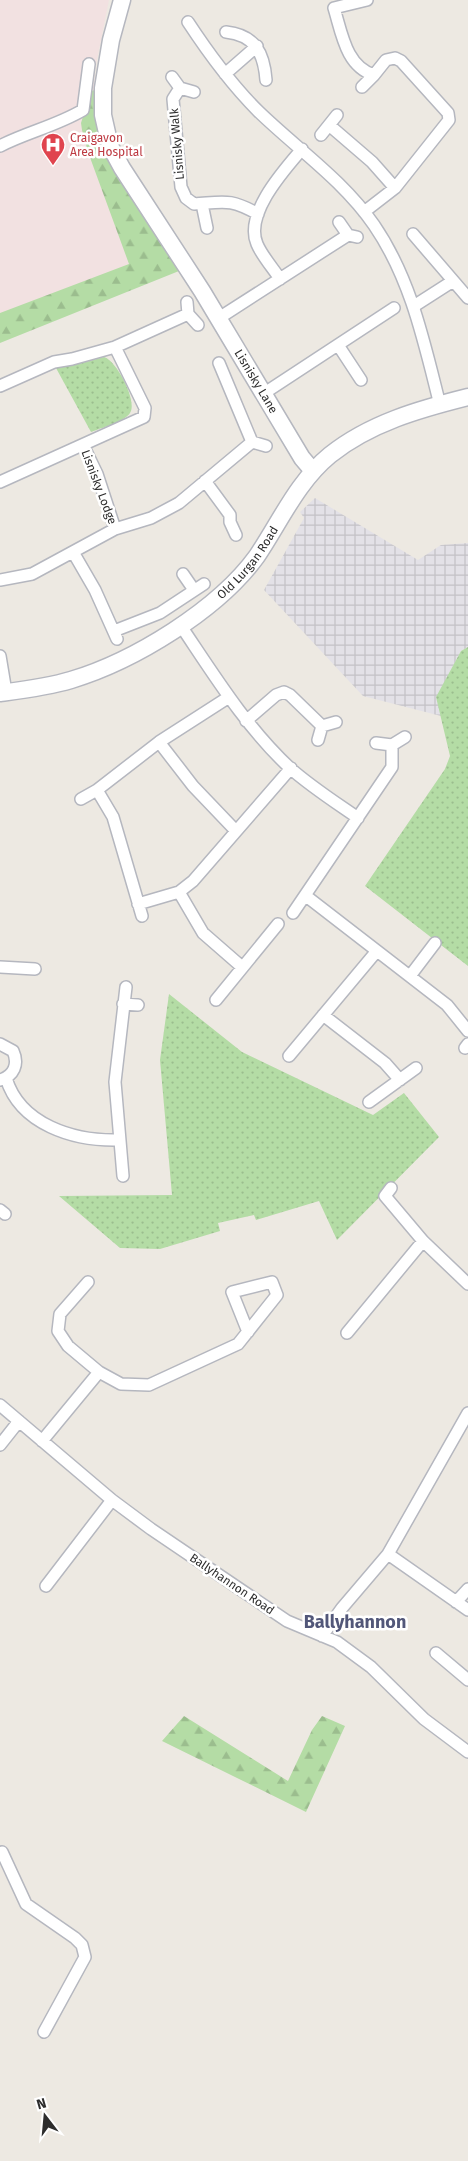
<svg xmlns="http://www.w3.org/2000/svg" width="468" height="2161" viewBox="0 0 468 2161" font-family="'Fira Sans',sans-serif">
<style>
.industrial{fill:url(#industrial-grid)}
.medical{fill:#f2e1e1}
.grass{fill:url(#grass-dots)}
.forest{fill:url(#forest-firs)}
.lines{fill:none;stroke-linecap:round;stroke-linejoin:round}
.street-casing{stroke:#b5b7bf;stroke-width:14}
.secondary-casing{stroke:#b5b7bf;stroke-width:19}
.street{stroke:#fff;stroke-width:11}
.secondary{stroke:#fff;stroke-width:16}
.labels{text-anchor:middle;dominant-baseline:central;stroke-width:5;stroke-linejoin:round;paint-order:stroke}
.health-label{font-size:12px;fill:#be3a42;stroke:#fff;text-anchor:start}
.street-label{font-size:12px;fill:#2d2d2d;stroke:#fff}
.district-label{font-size:18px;font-weight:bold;fill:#525779;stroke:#fff}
</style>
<defs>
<pattern id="industrial-grid" width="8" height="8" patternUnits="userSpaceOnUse" patternTransform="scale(1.25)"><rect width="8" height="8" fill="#e3e1e7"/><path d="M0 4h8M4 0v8" fill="none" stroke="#c3c1c6"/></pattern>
<pattern id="grass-dots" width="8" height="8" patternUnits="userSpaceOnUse" patternTransform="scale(1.25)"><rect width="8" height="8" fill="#b4dca5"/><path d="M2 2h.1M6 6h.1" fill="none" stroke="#9bbd8e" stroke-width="1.8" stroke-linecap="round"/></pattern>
<pattern id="forest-firs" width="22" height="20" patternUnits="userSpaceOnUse" patternTransform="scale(1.25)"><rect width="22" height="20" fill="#b4dca5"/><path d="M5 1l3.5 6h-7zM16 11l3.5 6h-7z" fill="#9bbd8e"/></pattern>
</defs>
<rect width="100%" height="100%" fill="#ede9e2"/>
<path class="industrial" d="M315 498 418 560 441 545 468 543V647L461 651 437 697 441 716 363 696 264 590 304 518 300 512Z"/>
<path class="medical" d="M0 0H109L95 70 92 119 142 269 0 324Z"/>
<path class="grass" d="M104 357C116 360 138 401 130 413 124 422 101 428 91 432L56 368 82 363Z
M468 647V966L365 886 445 769 450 756 436 697 461 651Z
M169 994 242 1052 373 1115 404 1093 439 1137 337 1240 319 1201 256 1220 254 1215 218 1223 220 1231 160 1249 120 1248 59 1196 172 1195 160 1060Z"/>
<path class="forest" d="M95 90 98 107 180 267 179 271 0 343V313L129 264 88 152 82 130 81 123 91 91Z
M184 1716 288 1781 312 1730 322 1716 345 1726 306 1812 162 1741Z"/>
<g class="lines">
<defs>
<path id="street" d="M188 22C209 54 231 84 258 111 297 149 342 179 374 225 411 279 424 342 440 405
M226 32C255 35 264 53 266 80
M225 74 257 46
M172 77 180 88
M362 87 374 75
M194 92 180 88 173 99 181 187 186 198 194 204C224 202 230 198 258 214
M329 125 372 162 395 188
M321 135 337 115
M0 146C27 132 56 126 83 110L89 64
M202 204 207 228
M364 212 395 188 449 120 448 113 401 61 395 58 386 60 374 75C346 66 342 34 334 8L367 0
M339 222 348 235 357 237
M413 234 468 298
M280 279C273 268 262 256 257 244 244 214 284 170 302 149
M187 302 188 314 198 325
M414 306 453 281
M219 318 348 235
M338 345 361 380
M219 363 252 442 266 446
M0 386 54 362 72 359 115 347 188 314
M263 394 394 308
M83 445 97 474 115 529
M205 481 230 515V522L236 535
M0 482 144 417 145 408 115 347
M73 552 95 590 117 639
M183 574 194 590
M0 580 32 574 115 529 151 518 179 503 252 442
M181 626C214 675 246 727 290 768 310 786 335 802 358 818
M114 631 160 613 204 584
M0 656 6 692
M246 721 276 695 284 692 290 695 322 726
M318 740 322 726 336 722
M159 742 193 786 236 831
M376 743 392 745 405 737
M97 790 113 817 142 916
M81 799 97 790 159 742 229 697
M179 892 203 933 242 967
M306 896 447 1005 468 1031
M138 904 179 892 193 881 291 768
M293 913 392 767V745
M0 967 35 969
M410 976 435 943
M216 1000 278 924
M123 1004 138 1005
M323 1015 385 1063 400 1080
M0 1044 13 1051C19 1064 14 1076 0 1080
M465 1048 468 1044
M289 1056 376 952
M6 1078C20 1125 74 1141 118 1140
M369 1102 416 1068
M123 1176 115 1082 126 987
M391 1188 385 1196 423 1241 468 1284
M0 1210 5 1214
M88 1282 60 1314 58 1331 68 1346 99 1372 121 1384 149 1385 238 1344 277 1295 272 1282 232 1292 248 1332
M347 1333 423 1241
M0 1405 112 1500 151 1529 287 1621 337 1642 371 1667 424 1719 468 1752
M42 1441 99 1372
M0 1445 19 1421
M388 1554 468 1610
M46 1586 112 1500
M456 1602 468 1589
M322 1636 342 1608 388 1554 468 1413
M436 1653 468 1680
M2 1852 26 1904 75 1938 82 1945 85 1957 44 2032"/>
<g id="secondary">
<path id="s1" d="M122 0 111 40 103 88V115L110 146 122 168 202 291 302 458 313 471"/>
<path id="s2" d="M0 693C23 690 48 687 71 680 134 661 218 610 257 556 280 522 297 482 330 455 370 423 420 409 468 397"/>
</g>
</defs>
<use href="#street" class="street-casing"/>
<use href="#secondary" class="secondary-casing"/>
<use href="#street" class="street"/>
<use href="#secondary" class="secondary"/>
</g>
<defs>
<symbol id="hospital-pin" viewBox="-11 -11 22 30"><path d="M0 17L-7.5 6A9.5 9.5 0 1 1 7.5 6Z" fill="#e0444e" stroke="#fff"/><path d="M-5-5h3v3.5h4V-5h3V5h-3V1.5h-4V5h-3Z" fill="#fff"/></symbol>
</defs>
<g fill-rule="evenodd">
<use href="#hospital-pin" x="39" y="131" width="28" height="38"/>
</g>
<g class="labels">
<g class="health-label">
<text x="70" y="138">Craigavon<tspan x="70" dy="14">Area Hospital</tspan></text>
</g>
<g class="street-label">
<text transform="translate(177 144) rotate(-95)">Lisnisky Walk</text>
<text stroke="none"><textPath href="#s1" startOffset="426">Lisnisky Lane</textPath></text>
<text transform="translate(99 487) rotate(69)">Lisnisky Lodge</text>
<text stroke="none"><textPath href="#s2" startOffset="288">Old Lurgan Road</textPath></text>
<text transform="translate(232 1584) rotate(34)">Ballyhannon Road</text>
</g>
<g class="district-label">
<text x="355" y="1622">Ballyhannon</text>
</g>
</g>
<g transform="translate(45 2116) rotate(344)" stroke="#ffffff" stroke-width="4" paint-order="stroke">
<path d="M0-4L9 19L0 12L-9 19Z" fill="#2d2d2d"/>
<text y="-8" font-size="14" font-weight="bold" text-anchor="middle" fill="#2d2d2d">N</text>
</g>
</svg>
